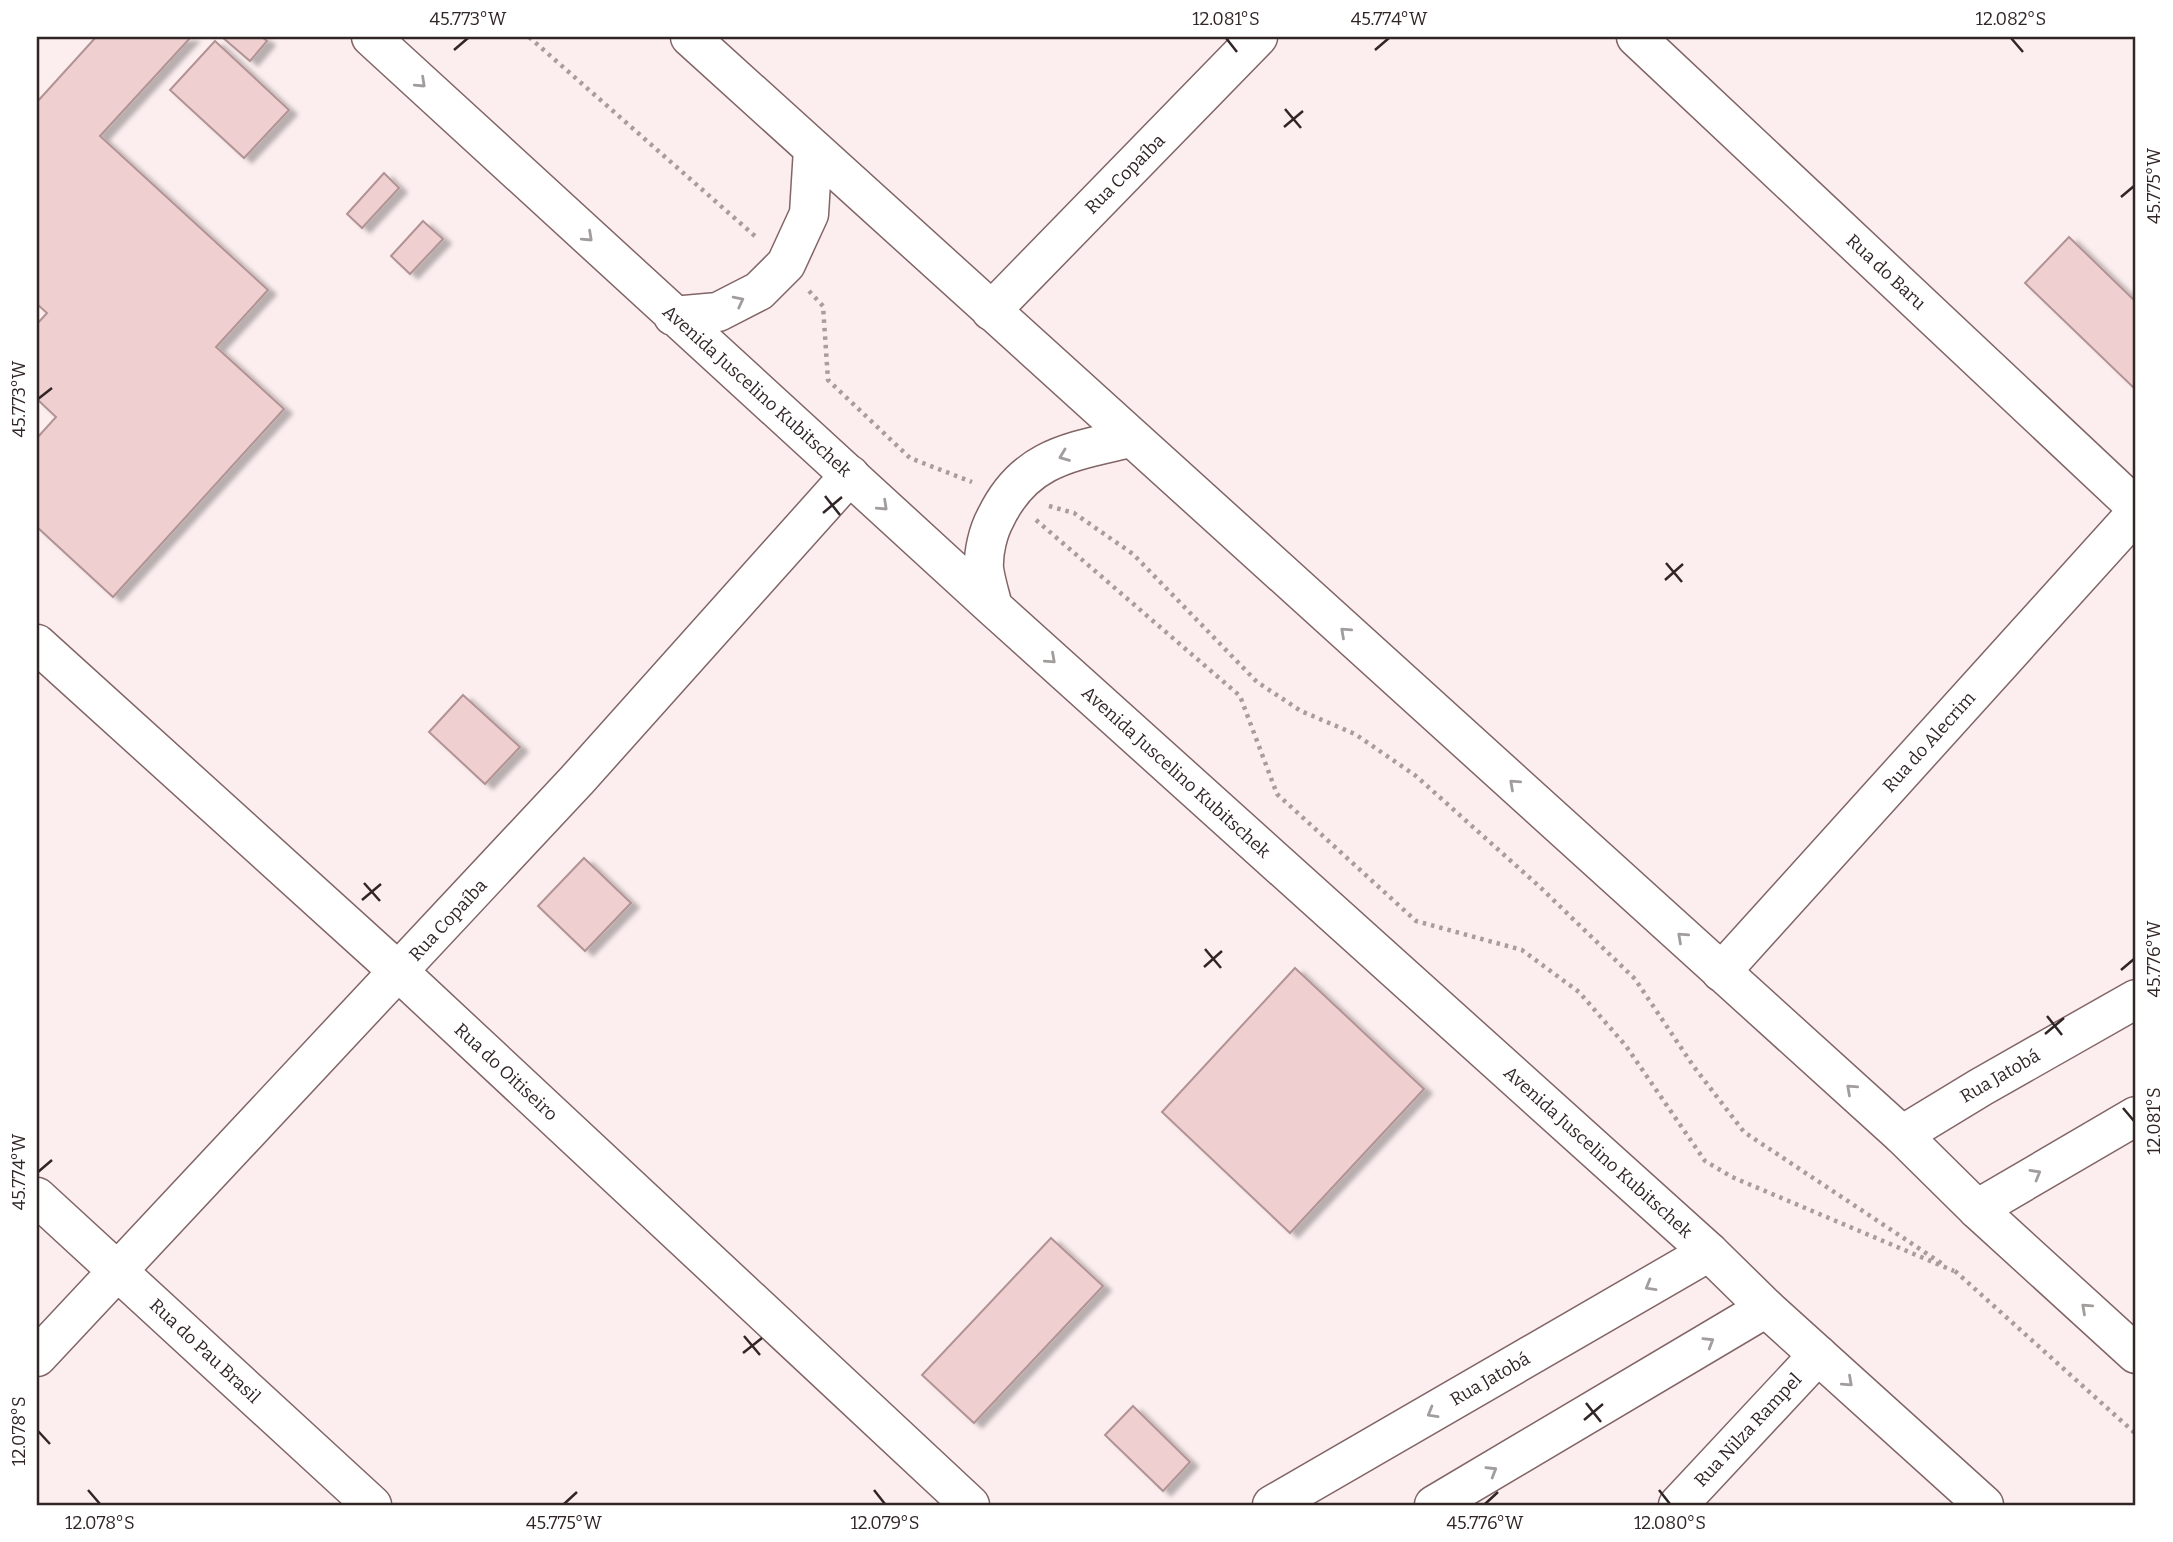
<svg xmlns="http://www.w3.org/2000/svg" width="2173" height="1542" viewBox="0 0 2173 1542" font-family="Bitter,serif">
<style>
.building{fill:#efcfd0;stroke:#b29394;stroke-width:2;filter:url(#shadow)}
.lines{fill:none;stroke-linecap:round;stroke-linejoin:round}
.minor-casing{stroke:#826566;stroke-width:41}
.major-casing{stroke:#826566;stroke-width:41}
.path{stroke:#a99c9d;stroke-width:4.5;stroke-dasharray:3.5 5;stroke-linecap:butt}
.minor{stroke:#fff;stroke-width:38}
.major{stroke:#fff;stroke-width:38}
.oneway{stroke:#a29d9d}
.ticks{fill:none;stroke:#312526;stroke-width:2.5}
.labels{text-anchor:middle;dominant-baseline:central;stroke-width:7;stroke-linejoin:round;paint-order:stroke}
.street-label{font-size:18px;fill:#312526;stroke:#fff}
.neatline{fill:none;stroke:#312526;stroke-width:2.5}
.ticks-label{font-size:18px;text-anchor:middle;fill:#312526}
</style>
<defs>
<filter id="shadow"><feDropShadow dx="8" dy="4.5" stdDeviation="2" flood-color="#0004"/></filter>
</defs>
<rect width="100%" height="100%" fill="#fceeef"/>
<path class="building" d="M96 37H191L100 136 268 290 216 347 284 409 113 597 37 527V438L56 417 37 399V324L47 313 37 304V102Z
M222 37H262L267 41 250 61Z
M215 41 289 110 244 158 170 90Z
M384 173 399 188 362 228 347 214Z
M423 221 443 239 410 274 391 256Z
M2069 237 2136 302V390L2025 283Z
M463 695 520 747 485 784 429 732Z
M584 858 631 903 585 951 538 906Z
M1295 968 1424 1089 1290 1233 1162 1112Z
M1051 1238 1103 1286 974 1423 922 1375Z
M1133 1406 1190 1462 1163 1491 1105 1435Z"/>
<g class="lines">
<defs>
<path id="minor" d="M1636 37 2136 507
M991 311 1258 37
M37 644 399 972 970 1505
M1721 972 2136 513
M1902 1135 1981 1087 2136 999
M37 1197 372 1505
M1977 1209 2136 1116
M37 1357 577 780 850 475
M1272 1505 1709 1252
M1434 1505 1766 1308
M1678 1505 1818 1355"/>
<path id="major" d="M371 37 993 607 1709 1252 1766 1308 1984 1505
M690 37 1902 1135 1977 1209 2136 1354
M673 316 718 312 759 291 786 264 809 214 813 149
M993 607C990 595 986 582 984 569 983 553 988 531 996 517 1025 457 1071 452 1130 438"/>
</defs>
<use href="#minor" class="minor-casing"/>
<use href="#major" class="major-casing"/>
<path class="path" d="M529 37 756 237
M809 291 823 306 828 380 910 458 972 482
M1049 506 1074 513 1133 554 1257 682 1301 711 1355 734 1416 776 1540 887 1635 979 1694 1067 1744 1132 1944 1265
M1036 520 1240 696 1277 794 1416 921 1522 950 1579 992 1626 1046 1705 1161 1732 1177 1954 1271
M1955 1271 2136 1434"/>
<use href="#minor" class="minor"/>
<use href="#major" class="major"/>
</g>
<defs><path id="oneway-chevron" d="M-2-3.5L2.5 0L-2 3.5" fill="none" stroke-width="1.6" stroke-linecap="round" stroke-linejoin="round" transform="scale(1.75)"/></defs>
<g class="oneway">
<use href="#oneway-chevron" transform="translate(421 83) rotate(43)"/>
<use href="#oneway-chevron" transform="translate(588 237) rotate(43)"/>
<use href="#oneway-chevron" transform="translate(739 301) rotate(-27)"/>
<use href="#oneway-chevron" transform="translate(1064 456) rotate(159)"/>
<use href="#oneway-chevron" transform="translate(883 506) rotate(43)"/>
<use href="#oneway-chevron" transform="translate(1345 632) rotate(-138)"/>
<use href="#oneway-chevron" transform="translate(1051 659) rotate(42)"/>
<use href="#oneway-chevron" transform="translate(1514 784) rotate(-138)"/>
<use href="#oneway-chevron" transform="translate(1682 937) rotate(-138)"/>
<use href="#oneway-chevron" transform="translate(1851 1089) rotate(-138)"/>
<use href="#oneway-chevron" transform="translate(2036 1174) rotate(-30)"/>
<use href="#oneway-chevron" transform="translate(1650 1286) rotate(150)"/>
<use href="#oneway-chevron" transform="translate(2086 1308) rotate(-138)"/>
<use href="#oneway-chevron" transform="translate(1709 1342) rotate(-31)"/>
<use href="#oneway-chevron" transform="translate(1848 1382) rotate(42)"/>
<use href="#oneway-chevron" transform="translate(1432 1413) rotate(150)"/>
<use href="#oneway-chevron" transform="translate(1492 1471) rotate(-31)"/>
</g>
<path class="ticks" d="M1226 38 1237 52M2011 38 2023 52M454 50 468 38M1375 50 1389 38M1285 109 1301 128M1284 127 1303 111M2121 197 2134 186M38 399 52 388M825 496 840 515M823 513 842 497M1666 563 1682 582M1665 580 1683 564M364 883 380 901M362 900 381 884M1205 949 1221 968M1204 967 1222 951M2121 970 2134 959M2047 1016 2062 1035M2045 1034 2064 1018M2123 1108 2134 1121M38 1172 52 1160M744 1336 760 1355M743 1353 762 1338M1586 1403 1601 1422M1584 1420 1603 1404M38 1431 50 1444M88 1490 100 1504M874 1490 885 1504M1659 1490 1670 1504M564 1504 577 1492M1485 1504 1498 1492"/>
<g class="labels">
<g class="street-label">
<text transform="translate(1125 174) rotate(-45)">Rua Copaíba</text>
<text transform="translate(1886 272) rotate(43)">Rua do Baru</text>
<text transform="translate(757 391) rotate(42)">Avenida Juscelino Kubitschek</text>
<text transform="translate(1929 742) rotate(-48)">Rua do Alecrim</text>
<text transform="translate(1176 772) rotate(42)">Avenida Juscelino Kubitschek</text>
<text transform="translate(448 920) rotate(-47)">Rua Copaíba</text>
<text transform="translate(506 1072) rotate(43)">Rua do Oitiseiro</text>
<text transform="translate(2000 1076) rotate(-30)">Rua Jatobá</text>
<text transform="translate(1598 1152) rotate(42)">Avenida Juscelino Kubitschek</text>
<text transform="translate(205 1351) rotate(43)">Rua do Pau Brasil</text>
<text transform="translate(1490 1379) rotate(-30)">Rua Jatobá</text>
<text transform="translate(1748 1430) rotate(-47)">Rua Nilza Rampel</text>
</g>
</g>
<rect width="2173" height="1542" fill="none" stroke="#ffffff" stroke-width="77"/>
<rect x="38" y="38" width="2096" height="1466" class="neatline"/>
<g class="ticks-label">
<text x="468" y="25">45.773°W</text>
<text x="1226" y="25">12.081°S</text>
<text x="1389" y="25">45.774°W</text>
<text x="2011" y="25">12.082°S</text>
<text transform="translate(2154 186) rotate(-90)" y="6">45.775°W</text>
<text transform="translate(19 399) rotate(-90)" y="6">45.773°W</text>
<text transform="translate(2154 959) rotate(-90)" y="6">45.776°W</text>
<text transform="translate(2154 1121) rotate(-90)" y="6">12.081°S</text>
<text transform="translate(19 1172) rotate(-90)" y="6">45.774°W</text>
<text transform="translate(19 1431) rotate(-90)" y="6">12.078°S</text>
<text x="100" y="1529">12.078°S</text>
<text x="564" y="1529">45.775°W</text>
<text x="885" y="1529">12.079°S</text>
<text x="1485" y="1529">45.776°W</text>
<text x="1670" y="1529">12.080°S</text>
</g>
</svg>
